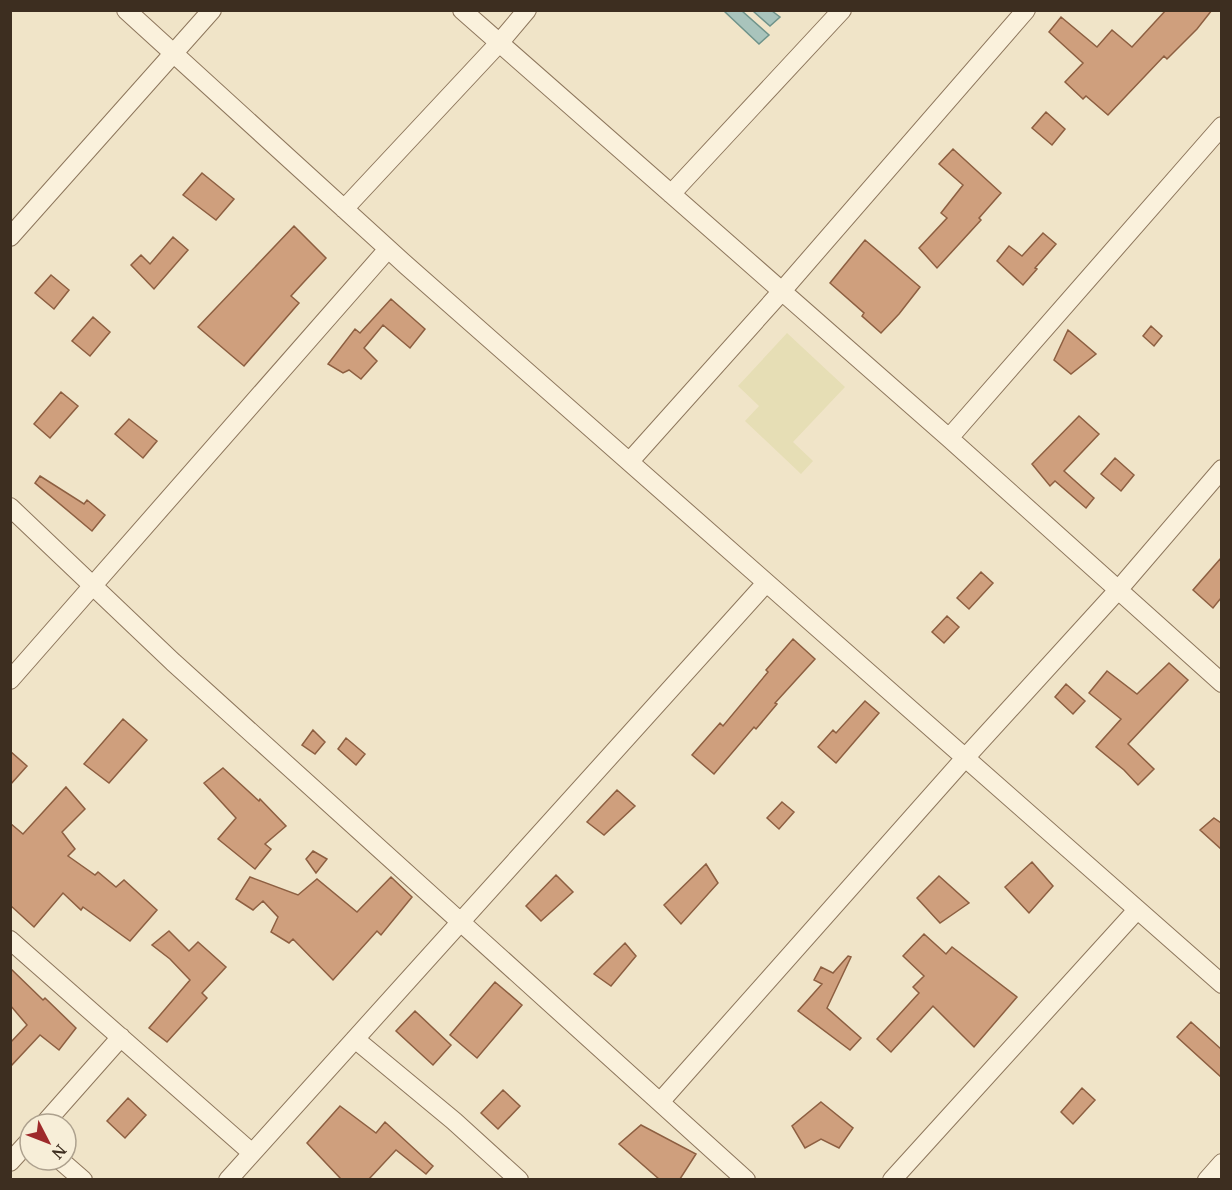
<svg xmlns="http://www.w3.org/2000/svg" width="1232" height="1190" viewBox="0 0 1232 1190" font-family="'Noto Serif',serif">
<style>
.farmland{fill:#e6deb5}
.water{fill:#a9c4bc;stroke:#6f938a;stroke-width:1.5}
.building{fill:#cf9f7d;stroke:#8d5f41;stroke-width:1.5}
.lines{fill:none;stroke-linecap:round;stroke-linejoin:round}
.minor-casing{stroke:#8d765c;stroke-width:20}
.minor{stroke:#faf1dc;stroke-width:18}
</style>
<rect width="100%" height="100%" fill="#f0e4c8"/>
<path class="farmland" d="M787 333 845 387 793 442 813 461 801 474 745 421 759 406 738 386Z"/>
<path class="water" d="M724 11H742L769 35 759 44Z
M753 11H772L780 17 770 26Z"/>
<path class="building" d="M1166 10H1212L1197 29 1167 59 1164 56 1108 115 1086 96 1083 99 1065 82 1083 63 1049 32 1061 17 1097 47 1112 30 1132 47Z
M1046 112 1065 129 1052 145 1032 128Z
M953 149 1001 193 979 218 981 220 937 268 919 248 947 218 941 213 963 185 939 164Z
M202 173 234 199 216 220 183 195Z
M294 226 326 258 291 296 299 303 244 366 198 327Z
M1043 233 1056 244 1035 268 1037 269 1023 285 997 261 1009 246 1022 256Z
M173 237 188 250 154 289 131 265 141 255 150 264Z
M865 240 920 287 899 314 881 333 862 316 864 313 830 283Z
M51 275 69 290 54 309 35 293Z
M391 299 425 329 410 348 383 325 364 348 377 361 361 379 349 370 343 373 328 364 355 329 360 333Z
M93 317 110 332 90 356 72 341Z
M1151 326 1162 336 1154 346 1143 336Z
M1068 330 1096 354 1071 374 1054 360Z
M61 392 78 406 50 438 34 424Z
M1079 416 1099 434 1064 471 1094 498 1086 508 1055 481 1050 486 1032 464Z
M129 419 157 441 143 458 115 434Z
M1115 458 1134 475 1121 491 1101 474Z
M40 476 84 504 87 500 105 515 92 531 35 483Z
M1221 558V598L1213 608 1193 590Z
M981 572 993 583 969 609 957 598Z
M947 616 959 627 944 643 932 632Z
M793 639 815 659 775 703 777 704 756 729 754 727 714 774 692 755 720 723 723 726 768 672 766 670Z
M1169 663 1188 680 1128 744 1154 769 1138 785 1124 770 1096 747 1121 719 1089 693 1107 671 1137 694Z
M1066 684 1085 701 1073 714 1055 697Z
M865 701 879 713 836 763 818 747 833 730 836 733Z
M123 719 147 740 109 783 84 764Z
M313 730 325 742 315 754 302 745Z
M346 738 365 754 356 765 338 749Z
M10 751 27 766 10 785Z
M223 768 259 801 260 799 286 826 265 844 271 849 255 869 218 839 236 818 204 783Z
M66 787 85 809 62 832 75 849 68 856 95 875 98 872 116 887 124 880 157 910 130 941 83 907 81 910 63 893 34 927 10 905V823L23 834Z
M617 790 635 806 604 835 587 822Z
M782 802 794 812 779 829 767 818Z
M1214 818 1221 823V849L1200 830Z
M313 851 327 859 316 873 306 859Z
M1032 862 1053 886 1029 913 1005 887Z
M706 864 718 883 681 924 664 905Z
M556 875 573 892 541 921 526 906Z
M939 876 969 903 940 923 917 898Z
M250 877 298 895 317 879 357 912 391 877 412 897 381 935 377 931 333 980 293 939 289 943 271 932 278 917 263 901 253 910 236 899Z
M169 931 189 951 198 942 226 967 202 993 207 998 167 1042 149 1028 190 980 170 959 152 945Z
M924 934 946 954 952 947 1017 997 974 1047 933 1006 891 1052 877 1039 919 993 913 987 924 976 903 956Z
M625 943 636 956 611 986 594 974Z
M848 956 851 957 827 1008 861 1038 850 1050 798 1011 822 984 814 980 821 967 833 973Z
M10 968 43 1000 45 998 76 1028 59 1050 40 1035 10 1067V1043L27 1025 10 1005Z
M495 982 522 1005 477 1058 450 1035Z
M415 1011 451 1045 433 1065 396 1031Z
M1191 1022 1221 1049V1077L1177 1037Z
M1082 1088 1095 1100 1073 1124 1061 1112Z
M503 1090 520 1106 498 1129 481 1113Z
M128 1098 146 1115 125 1138 107 1121Z
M821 1102 853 1128 839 1148 821 1139 805 1148 792 1126Z
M340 1106 376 1133 385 1122 433 1166 426 1174 396 1150 369 1179H341L307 1143Z
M641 1125 696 1154 680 1179H659L619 1144Z"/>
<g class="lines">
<defs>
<path id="minor" d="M126 10 407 266 1222 984
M462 10 949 438 1222 683
M671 194 842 10
M344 209 500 42 527 10
M10 237 212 10
M949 438 1222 126
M630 461 782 291 1026 10
M10 507 173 662 746 1180
M10 680 388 249
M10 940 252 1153
M355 1039 454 1121 519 1180
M660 1102 965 758 1119 589 1222 469
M44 1124 121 1037
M60 1160 83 1180
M10 1162 30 1140
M228 1180 766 583
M892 1180 1137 910
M1207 1180 1222 1163"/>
</defs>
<use href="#minor" class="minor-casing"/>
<use href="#minor" class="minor"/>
</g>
<rect width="1232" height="1190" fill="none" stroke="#3d2e20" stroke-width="24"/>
<g transform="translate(48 1142) rotate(132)"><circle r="28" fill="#f7eed8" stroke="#ada18e" stroke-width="1.5"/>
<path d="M0-4.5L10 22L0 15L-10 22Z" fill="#9e2a2b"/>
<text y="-9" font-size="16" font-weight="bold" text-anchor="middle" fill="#3d2e20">N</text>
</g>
</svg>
